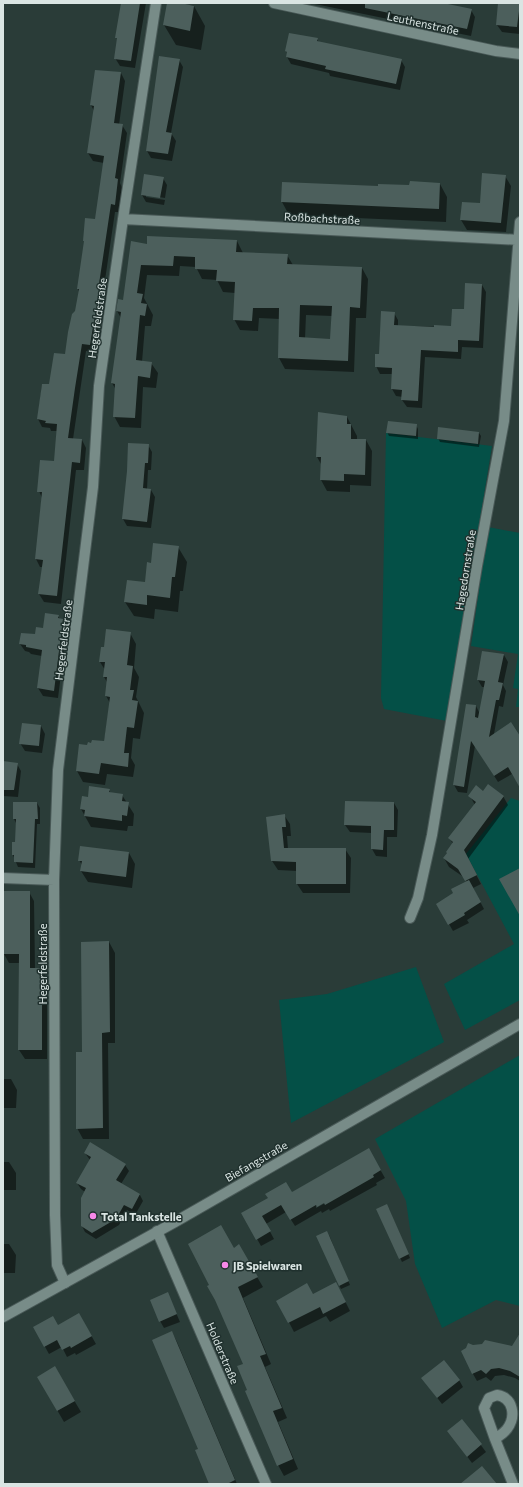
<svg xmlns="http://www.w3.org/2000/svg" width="523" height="1487" viewBox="0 0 523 1487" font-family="Commissioner,sans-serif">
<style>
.green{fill:#045047}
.shadow{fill:#0007;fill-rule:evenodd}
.building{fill:#4c5f5c;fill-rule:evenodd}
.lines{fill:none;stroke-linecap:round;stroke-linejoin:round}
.minor-casing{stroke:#495957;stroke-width:12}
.secondary-casing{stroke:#495957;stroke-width:12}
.minor{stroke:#788c88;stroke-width:10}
.secondary{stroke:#788c88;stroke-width:10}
.poi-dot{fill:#f888e9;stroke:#20312e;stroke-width:1.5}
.labels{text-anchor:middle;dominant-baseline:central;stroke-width:3;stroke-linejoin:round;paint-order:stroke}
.street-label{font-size:11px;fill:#dae5e3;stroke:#20312e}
.poi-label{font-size:11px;font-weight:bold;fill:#dae5e3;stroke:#20312e;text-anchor:start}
</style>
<rect width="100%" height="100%" fill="#2a3c38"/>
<path class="green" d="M386 433 492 446 447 721 384 709 381 698Z
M488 527 520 533V707H516L518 689 513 688 518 654 471 646Z
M511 798 520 801V1000L465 1030 444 984 514 944 466 854Z
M416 967 444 1042 291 1123 279 1000 327 994Z
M520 1055V1306L496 1300 442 1328 415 1264 406 1201 375 1139Z"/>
<path class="shadow" d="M122 3H146L135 68 120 66 115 58 118 40 116 37Z
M168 3H176L194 6 205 26 201 50 176 45 164 25Z
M310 3H445L446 5 471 10 475 17 471 36Z
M500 3H520V34L502 32 497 25Z
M317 39 319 43 401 60 405 67 400 90 330 76 329 73 291 64 287 57 288 54 286 51Z
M179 60 183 67 171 133 176 141 172 161 151 158 147 151Z
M121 73 125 81 119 125H122L127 133 120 183 122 188 119 212H115L104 287 107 293 108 317 100 316 95 352 86 351 73 439 82 440 86 448 84 470H76L61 604 44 602 39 594 43 567H40L36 559 42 498 39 491 55 462 57 431H51L50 428 42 427 38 419 42 385 50 386 66 356 76 312 79 292 78 289 96 220 104 163 93 161 88 153 94 111 91 105Z
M505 176 511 186 506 232 467 230 461 220 481 204Z
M163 178 167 185 165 198 146 195V197L165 200 164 205 146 202 142 195Z
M283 183 379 187 440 184 447 197 446 222 289 215 282 202Z
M237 241 243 253 287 255 293 265 362 268 368 279 366 318H356L354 372 285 369 279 358 280 319 259 318 258 331 240 330 234 319 235 293 223 292 217 280 202 279 196 267 180 266 179 276 147 275 144 298 153 315 151 326H145L142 362 151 363 158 373 156 388 143 387 141 428 120 427 114 416 116 390 112 383 121 318 117 311 124 301 147 245ZM306 315 332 316 331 340 305 339Z
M482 285 486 292 483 348 462 347 461 359 425 357 422 408 407 407 402 400 403 397 396 396 392 389 393 374H380L376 366 394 313 398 320V326L452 327Z
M347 417 357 436V440H366L372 451 371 486 350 485V492L327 491 321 480V464L317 457Z
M416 425 418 429V439L389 436 387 432Z
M479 433 481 436 479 447 440 442 438 438Z
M148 445 152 452 151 470H148L147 489 151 490 155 497 151 528 127 526 123 519Z
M178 547 187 562 183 591H180L178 612 155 609 154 619 134 616 125 602 146 583 152 564Z
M58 616 60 619 63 620 67 627 58 698 43 696 38 688 42 656 31 654 29 652 25 651 20 644 44 629Z
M130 633 136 644 134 668 139 677 136 697 144 713 140 739 133 738 131 758 135 765 133 777 107 774 105 785 83 782 77 771 88 746 104 742 110 703 106 696 107 682 104 677 105 670 100 662 105 648Z
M504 655 508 662 503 685 506 691 503 707 499 706 494 734 520 738V786L512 774 498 782 475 746 467 793 458 792 454 785 476 706 480 714 485 687H482L478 680Z
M41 726 45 734 42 753 25 751 20 743Z
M3 762 17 764 21 771 18 797 3 796Z
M109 790 111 794 122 795 134 814 133 826H128L127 831 91 827 81 809 89 798Z
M483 792 503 796 508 805 468 859 481 884 473 888 484 909 467 920 469 923 453 931 438 905 454 893 467 882 465 878 449 867 444 858 453 844 450 839 475 805 470 796Z
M37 803 40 808V824H37L35 868 18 867 13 855 16 843V823L14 819Z
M394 803 398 810 397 837H387V857L376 856 372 849V833L350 832 345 825Z
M284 815 290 824 291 836H287L288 849H345L351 858 350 893H303L297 884V871L278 870 272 861Z
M129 853 135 864 132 888 88 882 81 871 82 865 79 860Z
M29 892 34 901 35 969H42L47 979V1059H25L19 1050 20 963H9L4 954Z
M109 942 115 953V1043H108L109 1139H83L77 1128 83 1053Z
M3 1079H11L17 1090 16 1108H3Z
M369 1150 385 1178 376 1183 377 1185 330 1211 329 1209 322 1213 321 1211 295 1226 286 1212 266 1224 274 1239 261 1246 243 1214 291 1193ZM328 1199 329 1201 316 1208V1206Z
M85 1153 125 1165 129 1171 121 1184 140 1195 143 1201 135 1215 127 1210 119 1225 96 1239 85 1232 82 1226 85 1192 81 1189 77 1183 90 1160Z
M3 1162H9L16 1173V1190H3Z
M377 1209H389L410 1258 402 1262Z
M329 1235 350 1285 341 1289 339 1285Z
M3 1244H9L16 1255 15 1273H3Z
M239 1246 263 1287 243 1298 271 1364 265 1367 287 1418 278 1422 298 1469 284 1476 278 1465 248 1391 244 1364 233 1249Z
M341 1293 350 1311 330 1322 326 1316 294 1332 278 1301 313 1295Z
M168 1294 180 1322 164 1328 160 1321Z
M79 1314 96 1344 76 1355 75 1353 67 1357 62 1347 49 1354 34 1327 57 1326Z
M172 1332 177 1342 237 1484H210L199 1450Z
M473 1346 520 1347V1381L515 1378 504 1375 495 1376 491 1381 486 1377 477 1381 473 1374Z
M55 1368 81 1412 64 1422 38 1377Z
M422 1378 459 1380 463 1387 442 1404Z
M462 1420 486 1452 472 1463 448 1431Z"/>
<path class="building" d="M121 3H140L131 61 114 59 117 38H115Z
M167 3H181L194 6 190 31 163 25Z
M365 3H443L472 9 467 29 365 8Z
M498 3H520L517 27 496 25Z
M289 33 318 38 317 41 402 59 396 84 325 69 326 66 286 57 287 52 285 51Z
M159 56 180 59 166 132 172 133 168 154 146 151Z
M95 70 121 72 114 123 123 124 115 178 118 179 115 205 111 204 99 284H103L102 297H105L103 310 96 309 90 345 82 344 75 388 68 438 82 439 80 463 72 462 57 596 38 594 43 560 35 559 42 492H37L40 460 54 461 57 424 45 423 46 421 37 419 42 384H49L54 353 65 354 68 332 72 314 75 311 79 289H77L84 241H83L85 218 95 219 104 156 87 153 94 106 90 105Z
M482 173 506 175 501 223 460 220 462 202 480 203Z
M144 174 164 177 160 198 141 195Z
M410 181 440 183 439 209 281 202 282 182 378 186V184L409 185Z
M147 236 237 240 236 252 288 254 287 264 362 267 360 308 350 307 348 361 278 358 279 308H253L252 321 233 320 235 282 216 281 217 270 195 269V257L174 256 173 266 141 265 137 293 143 294 141 303 147 304 145 316 140 315 136 360 152 362 150 378 138 376 135 418 113 417 115 384 111 383 121 312 116 311 118 299 123 300 131 241 147 244ZM300 305 332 306 330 339 299 337Z
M465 283 482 284 479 341 458 340V352L421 350 418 401 401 400 402 390 391 389 392 368 375 367V354H379L381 311 395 312 394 325 434 327V325L451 326 452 309H464Z
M318 412 347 416V424H351V439H366L365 475 344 474V481L320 480 321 457H316Z
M388 421 417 424 416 436 386 433Z
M438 427 479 432 478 444 437 439Z
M128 443 149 444 148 463H145L143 488 151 489 147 522 122 519 127 471Z
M153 543 179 546 175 577H172L170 598 147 595V605L124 602 127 580 145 582 147 562 151 563Z
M45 613 59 615 58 618 63 619 54 691 37 688 42 650 26 647V645L19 644 21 633 35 634 36 627 43 628Z
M106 629 131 632 127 665 133 666 130 690H134L132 700 138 701 134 728 127 727 124 753H129L128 767 101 763 99 774 76 771 79 744 87 745 88 742 91 743 92 740 104 741 110 697 105 696 107 677H103L105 662H99L101 647H104Z
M482 651 504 654 498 682 503 683 499 700H496L489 737 511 722 520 736V788L508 767 494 776 471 741 464 787 453 785 466 704 476 705 475 717 478 718 485 681 477 680Z
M22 723 41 725 39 746 19 744Z
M3 761 18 763 14 790H3Z
M488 784 504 796 464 850 477 875 465 881 458 869 443 858 447 853 446 852 453 842 448 838 476 802 468 796 476 785 483 791Z
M89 786 110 789 109 792 123 794 122 801 129 802 127 816 122 815V821L84 816 85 810 80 809 82 796 88 797Z
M345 801 394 802V830H384L383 850 371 849V826L344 825Z
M13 802H37L38 819H35L33 863 14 862V855H12V842H15L16 819H13Z
M285 814 286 827H282L284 848H346V884H296V862L271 861 266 817Z
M80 846 129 852 126 877 80 871 82 861H78Z
M520 868V916L499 879Z
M469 880 481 902 464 913 465 915 448 925 436 904 453 893 451 889Z
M3 891H30V968H42V1050H18L19 954H3Z
M109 941 110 1032 102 1033 103 1128 76 1129V1052H82L81 942Z
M90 1142 126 1164 116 1180 140 1194 132 1209 124 1205 116 1219 92 1233 81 1226V1198L86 1188 76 1183 91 1157 84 1153Z
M369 1148 381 1170 373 1175 374 1177 325 1205 324 1203 317 1207 316 1205 290 1220 281 1205 262 1216 271 1231 256 1240 241 1213 268 1198 265 1194 286 1182 292 1192Z
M387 1204 409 1254 399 1259 376 1209Z
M221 1225 234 1248 239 1244 258 1277 238 1287 266 1354 260 1356 282 1408 273 1411 293 1459 277 1466 245 1391 247 1390 237 1366 243 1364 215 1300 207 1286 209 1285 188 1244Z
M327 1231 349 1281 339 1286 316 1236Z
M336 1282 346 1302 323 1314 320 1307 288 1323 276 1301 307 1283 313 1294Z
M168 1292 177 1314 159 1322 150 1300Z
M79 1313 92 1336 71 1348 70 1346 62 1350 57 1340 44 1347 33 1327 53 1316 58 1325Z
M172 1331 235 1480 227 1484H209L195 1450 198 1449 152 1340Z
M520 1333V1377L510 1371 499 1368 491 1369 486 1374 481 1370 472 1374 461 1351 466 1348 468 1343 473 1345 482 1344 485 1340 512 1346Z
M444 1360 460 1380 437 1398 421 1378Z
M55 1366 75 1401 57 1411 37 1377Z
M462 1419 482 1444 467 1457 447 1431Z
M482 1466 497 1484H460Z"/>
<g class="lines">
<defs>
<path id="minor" d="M274 3 496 51 520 54
M123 219 520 240
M3 878 54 880
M410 918 418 898 432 835 477 566 504 421 520 222
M157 1231 266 1484
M65 1283 57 1265 55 1215 54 880 58 770 93 487 99 386 123 219 156 3
M495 1439C499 1436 503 1434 507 1429 516 1417 514 1398 497 1395L489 1398 484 1408 495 1439 513 1484"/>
<path id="secondary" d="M3 1317 175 1222 520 1024"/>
</defs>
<use href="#minor" class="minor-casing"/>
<use href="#secondary" class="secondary-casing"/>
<use href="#minor" class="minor"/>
<use href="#secondary" class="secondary"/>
</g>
<g class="poi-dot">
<circle cx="93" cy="1216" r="4"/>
<circle cx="225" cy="1265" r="4"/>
</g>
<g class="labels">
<g class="street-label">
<text transform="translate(423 23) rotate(12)">Leuthenstraße</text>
<text transform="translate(322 218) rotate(3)">Roßbachstraße</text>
<text transform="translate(97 318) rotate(-82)">Hegerfeldstraße</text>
<text transform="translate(465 570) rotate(-81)">Hagedornstraße</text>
<text transform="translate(63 640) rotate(-83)">Hegerfeldstraße</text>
<text transform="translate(42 964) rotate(-90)">Hegerfeldstraße</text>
<text transform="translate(256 1161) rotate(-30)">Biefangstraße</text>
<text transform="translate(223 1353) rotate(67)">Holderstraße</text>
</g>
<g class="poi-label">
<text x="101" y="1216">Total Tankstelle</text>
<text x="233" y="1265">JB Spielwaren</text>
</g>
</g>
<rect width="523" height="1487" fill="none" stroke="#dae5e3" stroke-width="8"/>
</svg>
